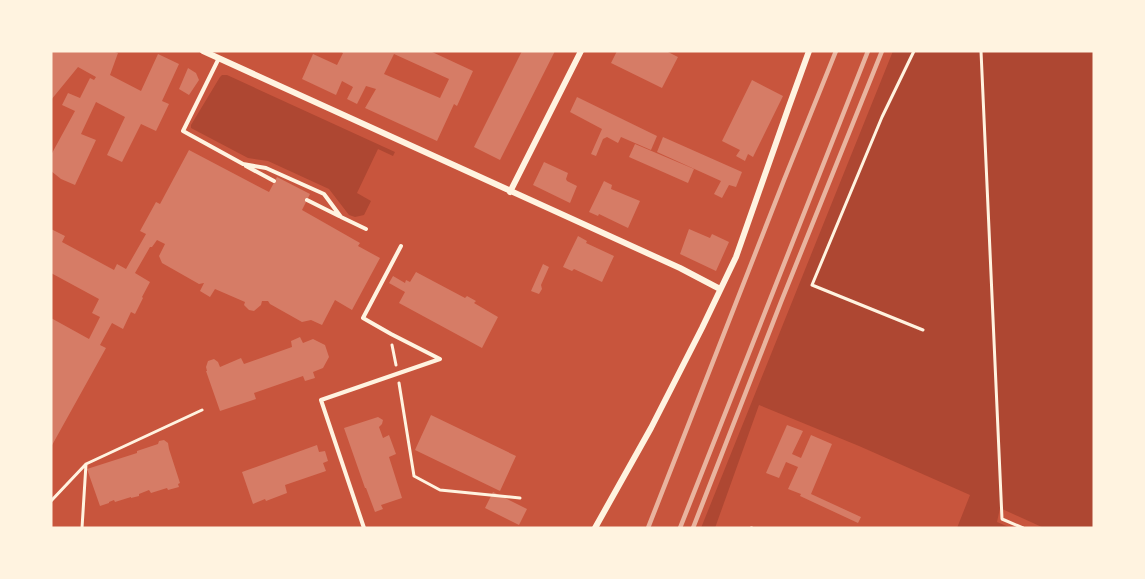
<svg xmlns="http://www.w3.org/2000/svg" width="1145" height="579" viewBox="0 0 1145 579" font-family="Bitter,serif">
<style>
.green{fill:#ae4732}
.building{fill:#d67c66;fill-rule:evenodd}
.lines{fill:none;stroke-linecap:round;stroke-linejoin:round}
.path{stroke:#fff3e0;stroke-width:3}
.service{stroke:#fff3e0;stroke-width:4}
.minor{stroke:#fff3e0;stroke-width:6}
.rail{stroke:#e9b49f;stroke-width:4.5}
</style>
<rect width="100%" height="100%" fill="#c8553d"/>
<path class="green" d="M893 51H1094V528H1044L1000 508 997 522 1011 528H957L970 495 859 446 759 405 715 528H701Z
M222 75H227L395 152 393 156 378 149 357 193 371 201 364 215 355 217 349 215 329 189 268 161 248 158 191 128V125L220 77Z"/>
<path class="building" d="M51 51H112L118 53 110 75 141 91 158 54 179 64 162 101 169 104 156 131 141 124 122 162 107 155 125 117 96 102 81 134 96 140 75 185 61 179 51 171V155L75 111 62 105 68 93 80 98 90 78 94 80 96 77 78 67 51 100Z
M340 51H430L473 71 457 106 454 104 437 141 365 108 376 89 366 86 357 104 347 99 353 87 342 81 336 95 302 79 313 54 337 65 343 53ZM394 54 449 79 440 98 384 74Z
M522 51H555L500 160 474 147Z
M617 51H666L678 57 662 88 611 63Z
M188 68 196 73 199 80 189 95 179 89Z
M752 80 783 96 753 157 748 154 745 161 736 156 740 150 722 141Z
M577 97 657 136 651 150 621 137 618 143 607 137 603 139 596 156 591 154 602 129 570 112Z
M663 137 742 172 736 187 729 185 722 198 714 194 721 181 657 152Z
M635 144 694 169 688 183 629 157Z
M189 150 269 192 277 177 310 194 302 210 360 243 358 246 380 258 352 310 335 300 322 325 311 320 302 322 270 304 268 301H262L261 305 254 311 249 310 244 305 245 302 215 289 210 297 200 291 204 283 199 284 162 263 159 256 165 244 157 240 152 247H150L135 273 150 282 142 297 143 298 135 314 131 312 123 329 112 323 100 345 106 348 51 447V318L89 339 100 317 92 313 99 299 51 273V229L65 236 62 242 114 270 117 264 126 269 146 234 140 231 156 202 160 204Z
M544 162 568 173 566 179 567 181 577 186 570 203 533 185Z
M604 181 612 185 611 189 640 201 628 228 599 214 598 216 589 212Z
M689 229 710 238 712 234 729 242 716 271 680 254Z
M578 236 587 241 586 243 614 256 602 282 574 269 572 271 563 267Z
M543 264 549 267 541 285 542 289 539 294 531 291Z
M416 272 465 298 467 296 476 301 474 303 498 317 482 348 399 303 405 292 389 283 393 276 405 283 406 280 410 282Z
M300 337 303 343 313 339 325 345 329 357 323 368 313 372 315 378 305 381 303 376 254 393 256 399 220 411 206 371H207L206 367 208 361 214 359 218 362 220 367 241 358 244 364 292 347 291 341Z
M431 415 516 456 500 491 415 450Z
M378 417 383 420 382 424 379 427 383 438 389 435 396 454 389 457 402 498 381 505 383 509 375 512 366 488H365L344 428Z
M787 425 803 431 792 454 801 458 811 435 832 444 811 494 861 517 858 523 800 496 801 494 788 489 798 467 786 462 779 478 766 473Z
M164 440 168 443 169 449 180 483 178 484 179 487 168 490 167 488 151 493 149 490 139 494V496L131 498V497L115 502 114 500 109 502V503L100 506 87 469 137 453V451L158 444 159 441Z
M317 445 319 452 325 451 328 461 323 463 326 471 285 485 287 493 266 501 265 499 253 504 242 472Z
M493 492 527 509 519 525 485 508Z"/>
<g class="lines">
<path class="path" d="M914 51 882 117 812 285 923 330
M981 51 1002 519 1023 528
M392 345 396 365
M399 383 414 476 440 490 520 498
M51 501 86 464 202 410
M82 528 86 464
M751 528H752"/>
<path class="service" d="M219 58 183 131 243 164 266 168 324 194 341 217 366 229
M246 166 274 181
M307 200 339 216
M364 528 321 400 440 359 391 334 363 318 401 246"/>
<path class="minor" d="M203 51 680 268 720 289
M510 192 581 51
M595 528 651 428 702 328 736 257 788 109 809 51"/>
<path class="rail" d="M648 528 784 180 836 51
M680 528 868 51
M693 528 781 302 882 51"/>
</g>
<rect width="1145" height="579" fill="none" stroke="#fff3e0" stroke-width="105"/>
</svg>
